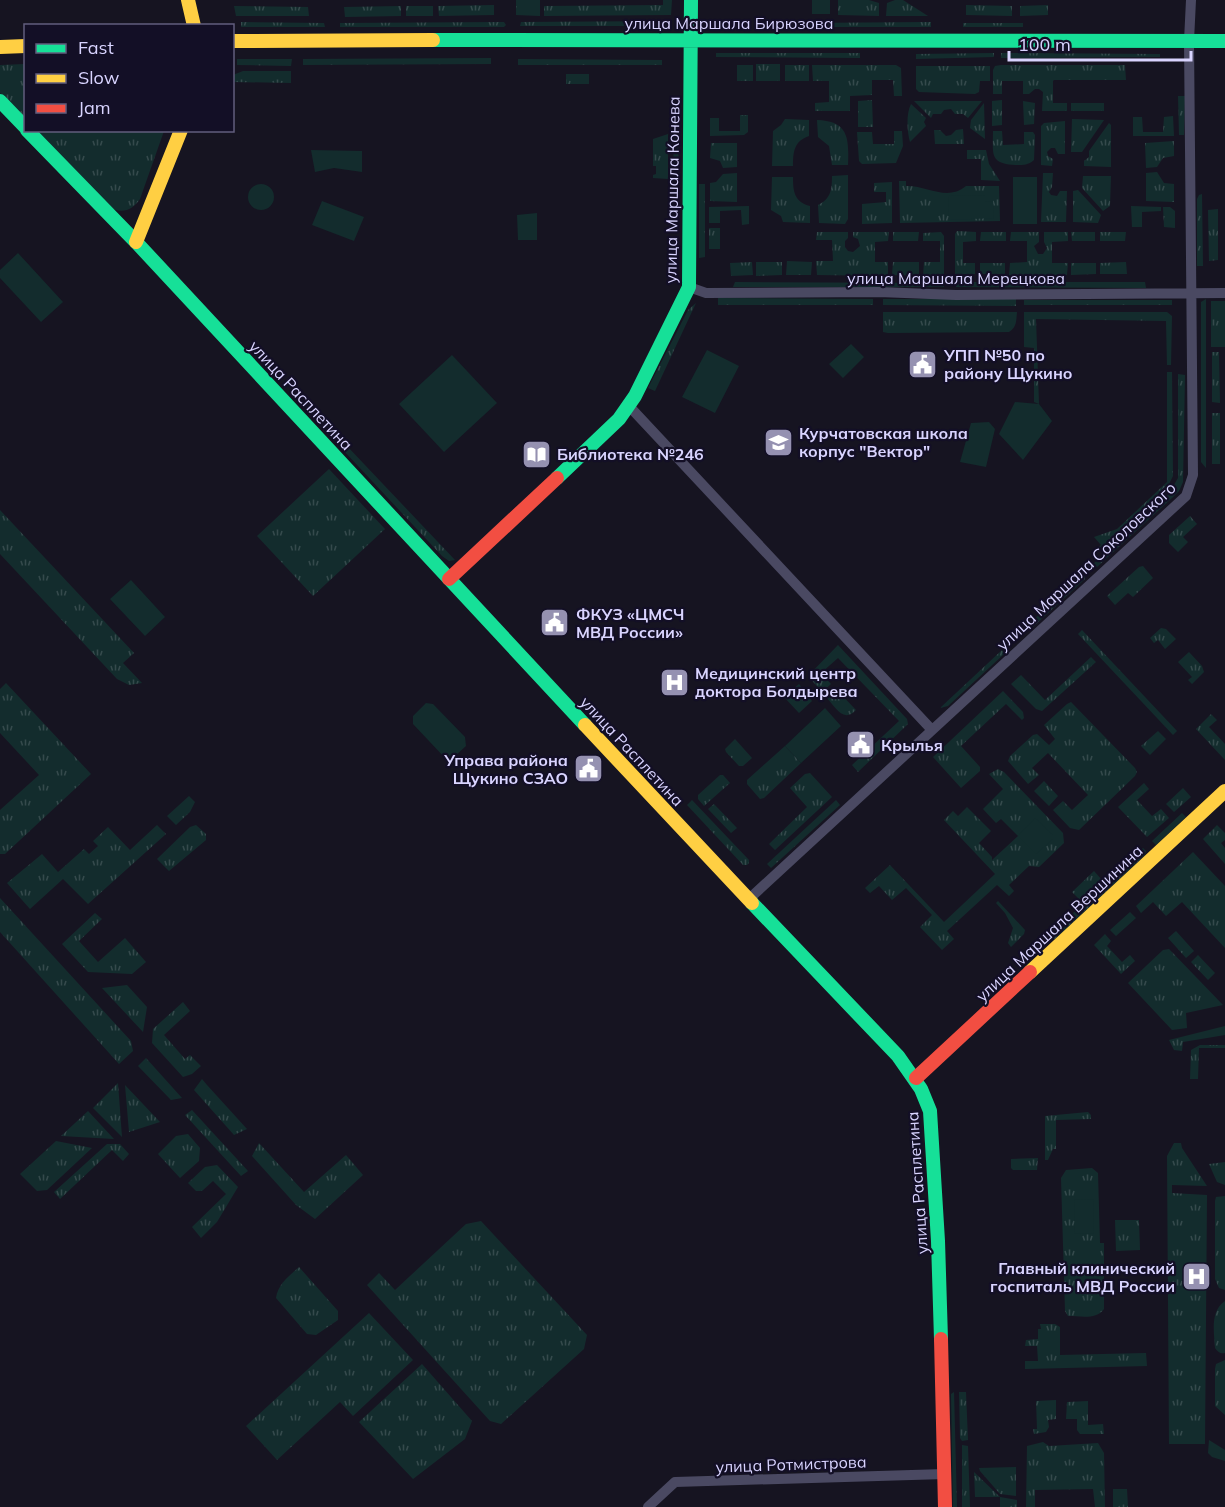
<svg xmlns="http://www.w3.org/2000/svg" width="1225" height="1507" viewBox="0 0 1225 1507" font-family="Mulish,sans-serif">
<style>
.grass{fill:url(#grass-tufts)}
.green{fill:#132c2d}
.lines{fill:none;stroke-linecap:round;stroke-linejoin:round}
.street{stroke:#4a4962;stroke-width:10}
.fast{stroke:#16e098;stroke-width:14}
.slow{stroke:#ffcf43;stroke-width:14}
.jam{stroke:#f24e42;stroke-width:14}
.labels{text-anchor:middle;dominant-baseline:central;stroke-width:4.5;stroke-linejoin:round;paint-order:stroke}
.street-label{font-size:16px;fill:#d9d4ff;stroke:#130f26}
.poi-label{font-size:16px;font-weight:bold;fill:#d9d4ff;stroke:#130f26;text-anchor:start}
</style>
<defs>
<pattern id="grass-tufts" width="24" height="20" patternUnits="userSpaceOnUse" patternTransform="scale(1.5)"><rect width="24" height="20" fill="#132c2d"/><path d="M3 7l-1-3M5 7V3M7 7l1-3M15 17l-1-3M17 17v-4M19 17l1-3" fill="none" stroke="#354a4c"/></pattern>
</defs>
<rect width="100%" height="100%" fill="#161421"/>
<path class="grass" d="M516 0H540V16L516 15Z
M663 0H672L671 15 544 16V6L663 5Z
M812 0H830V14H812Z
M838 0H869L879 3V16L838 15Z
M895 0H903L928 16H886L887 3Z
M494 5V15L439 16 438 6Z
M966 5 1012 6V16L966 15Z
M1048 5V15L1020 16V6Z
M234 6 308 7 309 16H236Z
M401 6V16L345 17 344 7Z
M406 6H433V16H406Z
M668 21 671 26H520L521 22Z
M241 22 324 23 325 27H241Z
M504 22 506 25 504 27H340V23Z
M931 22V27H797V23Z
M963 23H1023V27H963Z
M716 53H860V58L716 57Z
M994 53V57L916 59V54Z
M1001 53 1160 54V57L1001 58Z
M491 58V64L303 65V59Z
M237 59H292L291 66 237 65Z
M518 59 662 60V65H518Z
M25 64V120L0 93V65Z
M756 64H780V81H756Z
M737 65H753V81H737Z
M785 65H809V81H785Z
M812 65H896L901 68 902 96H894L893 80H872V95L850 96V111H815V103L829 102V81H813Z
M1001 65H1125L1126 80H1054L1053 81V103H1067V111H1042L1043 92 1039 89H1035L1029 94H1023V81H1002V94H993V70L995 66Z
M916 66H990V81H980L979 92 975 94 919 92 916 89Z
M243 71H291V83L233 82V75Z
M566 74H589V84H566Z
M1178 96H1185L1184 135H1179Z
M872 100 873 127H858V101Z
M1002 100V125L992 126V101Z
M914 101H982L968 118 963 114H955L951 109 944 110 941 114H933L931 118Z
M1023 101 1035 103 1034 124 1024 125Z
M984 103 985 139 970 128 971 120Z
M1071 103H1104V111H1071Z
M911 104 926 118 924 122 926 126 910 142C907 131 906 114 911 104Z
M740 115H748V132L744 135 710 136V118H719V131H740Z
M1173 116 1174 136H1133V117H1142L1143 132H1163L1164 117Z
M785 119 809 120V136C794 141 793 152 793 166H772L773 131 781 125Z
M1072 119 1104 120 1082 152H1071Z
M817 120C849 121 849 139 848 165H832L829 146 818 137Z
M1065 121V154H1058L1055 148H1051L1047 152 1048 156 1053 159 1052 166 1041 165V126L1044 123Z
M1109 123 1111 125V167L1084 166V161L1089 157V151Z
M963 129 964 144H935L934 130H940L946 136 951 135 956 130Z
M36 131H164L140 199C132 211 122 214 108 207Z
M894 131H902L903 146 896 163 862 164 859 161 857 132H872L873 144H894Z
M993 131H1002L1003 145 1024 144V132H1033L1035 135 1034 160C1028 165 1024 165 1016 165 989 164 993 154 993 131Z
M668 134V179L653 178V175L656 174V166H653V139Z
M673 134H678L679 181H674Z
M1174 141V156L1163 158 1157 167 1146 168 1145 143Z
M711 143H737V167L723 168 720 161 710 158Z
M967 150H986L989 164 1000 181 981 180V159H967Z
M1157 172 1164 183 1174 184V202L1146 201V173Z
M737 173V202L710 201V183L716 182 723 174Z
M1043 173H1053L1052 187 1049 192 1051 195 1057 196 1060 191H1067L1066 222H1041Z
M848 175V219L845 224 819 223 818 205C831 199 832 189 832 176Z
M1083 176H1111L1110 206 1103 211 1082 188Z
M772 177H793C793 191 794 202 810 206V223L783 222 781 216 771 210Z
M899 181H906V186C926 185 947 202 966 186H999L1000 221 900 223Z
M892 182V223L862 224V204L886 202V192H874V183Z
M699 184H705V257L699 258Z
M1078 190 1101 215 1098 223 1073 222V191Z
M1202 194 1203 266H1197V199L1199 195Z
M749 206V224L742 225 741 210 720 211V223H709V207Z
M1131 206 1161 207V211L1142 212V227H1132Z
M1163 207H1170L1175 211V228L1164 227Z
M1218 209V260L1209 261 1208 210Z
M709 228H720V249H709Z
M957 231 976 232V241L963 242V263H975V274H955V234Z
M817 232H848V238L845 241V247L848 251 853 252 860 246 858 239 853 237V232H889L888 241 875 242V262H888V276L817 275 816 261H833L832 240H816Z
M893 232H919L918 241H893Z
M941 232 944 236V275L923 276 924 262H940V241H923V233Z
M981 232H1006V241H980Z
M1011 232H1039V242L1034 246 1038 254H1043L1047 248 1044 242V232H1068V241L1052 242V263H1068L1067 275H1009L1010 263 1027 262V241H1010Z
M1071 232H1095V241H1072Z
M1100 232H1126L1125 241H1100Z
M787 261 812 262 811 275H786Z
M752 262 753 275 731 276 730 263Z
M756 262H782V275L756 276Z
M893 262H919V276L892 275Z
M1126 262 1127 274H1100V263Z
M980 263H1005V274H980Z
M1071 263H1096V274L1071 275Z
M735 282 944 283V287H733Z
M956 282H1145L1146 288 956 287Z
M718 298 873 299V305H718Z
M883 299H1016V306L883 305Z
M1206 299V468L1201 462V302Z
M1024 300H1172V305H1024Z
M1211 301H1225V347H1211Z
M696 303 655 391 648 388 688 310Z
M883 312H1017C1016 321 1017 327 1009 332L888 333 883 332Z
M1024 312H1167L1172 316 1171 365H1167L1166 321 1036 319 1039 404 1034 402V348L1024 347Z
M1212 352H1219L1220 403 1212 402Z
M1167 372H1172L1173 476 1169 484 1094 555 1092 552 1101 545 1094 537 1117 529 1167 482Z
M1178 374 1185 375 1183 482 1179 491 1172 498 1097 567 1091 566 1168 495 1178 478Z
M1212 413H1220V464H1212Z
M346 445 455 560 449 561 442 556 344 451Z
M329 469 385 529 313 596 257 536Z
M0 510 134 653 123 663 142 683 129 685 117 679 0 554Z
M1190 516 1197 524 1183 537 1188 542 1178 552 1169 543V535Z
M1143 566 1153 578 1133 597 1128 593 1115 605 1107 596 1139 567Z
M1085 572V579L1033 627 1030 623Z
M1161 628 1166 629 1176 639 1165 649 1158 640 1154 643 1150 638Z
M1082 630 1177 731 1173 735 1078 634Z
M838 645 907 719 908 724 858 772 852 765 899 721 838 658 821 673 831 684 822 692 808 676Z
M1002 650 1004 654 948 706 940 708Z
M1189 652 1202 666 1204 672 1192 684 1188 680 1192 677 1178 662Z
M1091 657 1096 662 1042 711 1036 709 1011 684 1021 675 1045 700Z
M6 683 91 774 5 854H0V810L39 775 0 733V689Z
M799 684 812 701 799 713 784 697Z
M835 688 856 710C843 724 835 706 825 696Z
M1003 691 1023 712 1024 718 1022 720 1006 704 961 746 980 767V771L961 788 933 757Z
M1071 702 1135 768 1137 772 1135 776 1079 830 1070 828 1053 810 1063 801 1072 810 1088 795 1048 753 1032 768 1039 775 1028 784 1008 761 1010 756 1033 735 1037 734 1049 745 1055 739 1044 725 1067 704Z
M1211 714 1217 720 1209 727 1225 744V760L1196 729Z
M1158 731 1166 739 1150 755 1141 746Z
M735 739 752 758 743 766H739L726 752 725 749Z
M785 746 801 763 764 798 760 799 747 784V780Z
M998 769 1004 772 1063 833 1064 843 1039 867 1029 866 1009 885 1014 891 1009 896 997 885 947 931 954 939 942 950 920 927 932 915 906 888 892 900 879 886 870 893 865 888 890 865 944 922 995 874 944 820 953 811 958 816 967 807 991 831 979 843 992 857V860L1018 836 1001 819 996 823 983 809 1003 789 989 774Z
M810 773 832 797 775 850 769 844 807 807 790 788 805 774Z
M720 775H723L730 783 704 806 698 799V795Z
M1044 781 1058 796 1049 806 1034 791Z
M1144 783 1149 789 1137 800 1152 816 1161 809 1169 818 1147 837 1118 807Z
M1183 788 1191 797 1174 812 1166 804Z
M189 796 195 802 190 812 176 825 167 816Z
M692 800 749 860V863L747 865H743L687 805Z
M836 800 840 805 771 868 767 864Z
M714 804 737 828 731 833 708 809Z
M1182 813 1186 817 1156 845 1152 841Z
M157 825 166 834 88 904 63 879 30 909 7 883 42 854 58 872 84 849 89 854 98 846 93 841 108 827 130 850Z
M196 825 206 834V840L169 871 157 859 190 827Z
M1217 825 1225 833V840L1221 843 1225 848V864L1203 839Z
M1143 848 1146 851 1145 855 1055 939 1046 938Z
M1193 852 1225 886V948L1182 902 1166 916 1153 902 1141 913 1136 906Z
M1094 871 1102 880 1080 900 1072 892Z
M0 898 131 1041 133 1051 119 1064 0 932Z
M998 901 1025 930 1024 934 1011 947 1008 943 1013 928 1005 913 996 903Z
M1130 912 1136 918 1116 936 1110 930Z
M95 913 102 919 79 941 98 962 125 938 146 962 132 974 88 972 62 944Z
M1176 931 1194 951 1186 958 1168 938Z
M1105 934 1111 941 1107 946 1122 962 1130 955 1135 961 1121 974 1094 945Z
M1169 949 1223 1005 1186 1013 1187 1028 1172 1030 1128 983 1163 950Z
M1198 955 1215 973 1208 980 1191 962Z
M127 985 147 1007 143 1032 102 988Z
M183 1002 190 1011 164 1035 185 1059 190 1055 201 1066 192 1074 183 1077 152 1043 153 1029Z
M1225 1026V1035L1183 1042 1182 1051 1174 1050 1169 1040Z
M1200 1045H1225V1048H1199L1198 1079H1190L1191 1050Z
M146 1058 182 1098 171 1100 138 1066Z
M202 1079 207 1085 247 1129 234 1135 194 1090Z
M118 1083 122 1137 93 1108Z
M125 1085 160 1122 129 1132Z
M192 1110 248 1171 241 1176 185 1115Z
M88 1111 114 1139 61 1136Z
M1088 1112 1091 1115V1119L1056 1120V1149H1053L1048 1160H1045V1116Z
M188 1134 200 1148 199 1161 180 1178 158 1154 176 1136Z
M56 1141 92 1148 47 1190 37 1191 20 1174Z
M259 1143 304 1192 346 1155 363 1175 315 1219 296 1205 252 1156Z
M1174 1143H1181L1182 1148 1207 1186 1172 1185V1193L1207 1195 1205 1444H1169L1167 1156Z
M107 1144H120L129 1154 123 1161 112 1150 60 1199 54 1192Z
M1038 1158 1037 1170H1013L1011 1168V1159Z
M1225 1162V1185L1217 1182 1209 1164Z
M217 1165 238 1187 217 1222 201 1238 192 1227 226 1194 213 1181 202 1191H196L188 1183 205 1167Z
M1092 1168 1098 1173 1100 1243H1104V1309C1096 1320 1081 1316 1068 1316L1065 1311 1061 1178 1066 1170Z
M1225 1196V1290L1219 1288 1215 1279V1201L1216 1197Z
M1115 1220H1139L1140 1250 1116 1251Z
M481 1221 587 1335 584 1349 501 1424 490 1421 367 1285 379 1273 395 1290 466 1224Z
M299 1267 338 1311V1320L316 1335 307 1334 276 1298C278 1284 289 1276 299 1267Z
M1225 1301V1353C1220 1354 1218 1352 1215 1348 1214 1332 1210 1311 1225 1301Z
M369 1313 413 1360 353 1416 340 1402 277 1460 246 1426Z
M1040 1324H1055L1060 1327V1355L1146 1353 1147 1366 1025 1369V1361H1038L1037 1346H1025L1026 1340 1038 1339V1329H1041Z
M1225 1360V1415L1215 1406V1369L1216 1364Z
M422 1364 472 1421 465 1439 413 1479 359 1422Z
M954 1392 957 1507H953L951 1394Z
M959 1392H966L968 1440 962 1441 960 1438Z
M1056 1400V1419L1048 1420 1049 1427 1046 1432 1034 1434 1033 1429H1037L1036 1401Z
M1088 1401V1425L1103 1424 1104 1434H1080L1077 1430V1419H1066L1067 1402Z
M1209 1440 1225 1450V1461L1212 1457 1208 1453Z
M1043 1442 1049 1446 1098 1443 1104 1453 1105 1507H1095L1093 1489 1035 1490V1507H1026L1027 1446Z
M962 1445 968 1446 970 1507H962Z
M1016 1467V1496L1000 1494 980 1471 979 1468Z
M974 1472 1000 1497 1017 1500V1507H1000V1497H975Z
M1113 1489H1127L1128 1507H1113Z"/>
<path class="green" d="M311 150 362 151V172L334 168 315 172Z
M1013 177H1037V224H1013Z
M248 197a13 13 0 1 1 26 0a13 13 0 1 1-26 0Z
M985 195V202L993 201 994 218 949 220 948 196Z
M322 201 364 217 354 241 312 225Z
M537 213V240H518L517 215Z
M18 253 63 302 41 322 0 278V270Z
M851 344 864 357 843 378 829 364Z
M707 350 739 366 715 413 682 397Z
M452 355 497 403 444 452 399 404Z
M1015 402 1039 404 1052 421 1023 460 999 434Z
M989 422 995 429 986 467 960 462 971 423Z
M131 580 165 617 145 636 110 599Z
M426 703 433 704 465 737 466 746 453 758H445L413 724V716Z
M825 708 841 726 801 763 785 746Z
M1035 818 1053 835V839L1036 854 1018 836Z
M1093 1199 1094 1233 1075 1234 1074 1200Z"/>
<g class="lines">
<path class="street" d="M689 287 706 293 879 292 956 295 1225 293
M629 406 932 730
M749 899 1186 496 1193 475 1189 41 1191 0
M648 1507 675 1482 945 1474"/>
<path class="fast" d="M433 40 1225 41
M0 101 26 128
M27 130 136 242 585 725
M557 478 619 419 635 396 689 287 691 0
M752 903 898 1056 921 1089 930 1111 938 1241 941 1339"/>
<path class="slow" d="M188 0 194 26
M232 41 433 40
M0 47 26 46
M136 242 181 130
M585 725 752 903
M1030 972 1225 791"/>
<path class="jam" d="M449 579 557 478
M916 1078 1030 972
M941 1339 945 1507"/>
</g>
<defs>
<symbol id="civic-square" viewBox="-11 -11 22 22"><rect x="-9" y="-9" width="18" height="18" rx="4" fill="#9591b1" stroke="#130f26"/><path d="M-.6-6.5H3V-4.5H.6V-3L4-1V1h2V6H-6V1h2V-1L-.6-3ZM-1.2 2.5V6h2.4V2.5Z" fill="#fff"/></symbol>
<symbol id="school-square" viewBox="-11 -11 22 22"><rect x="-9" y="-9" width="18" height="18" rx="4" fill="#9591b1" stroke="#130f26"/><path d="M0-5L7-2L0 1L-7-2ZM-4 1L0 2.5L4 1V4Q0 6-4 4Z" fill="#fff"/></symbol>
<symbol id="library-square" viewBox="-11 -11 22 22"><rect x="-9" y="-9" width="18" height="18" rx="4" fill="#9591b1" stroke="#130f26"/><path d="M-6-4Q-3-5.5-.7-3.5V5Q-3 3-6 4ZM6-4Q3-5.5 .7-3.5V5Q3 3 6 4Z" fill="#fff"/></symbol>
<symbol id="hospital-square" viewBox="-11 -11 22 22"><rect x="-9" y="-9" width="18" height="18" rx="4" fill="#9591b1" stroke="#130f26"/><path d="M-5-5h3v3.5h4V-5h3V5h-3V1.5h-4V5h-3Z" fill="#fff"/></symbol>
</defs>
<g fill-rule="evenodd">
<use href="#civic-square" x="906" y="348" width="33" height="33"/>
<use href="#school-square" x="762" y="426" width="33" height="33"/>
<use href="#library-square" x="520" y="438" width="33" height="33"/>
<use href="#civic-square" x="538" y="606" width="33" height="33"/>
<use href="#hospital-square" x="658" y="666" width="33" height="33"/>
<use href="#civic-square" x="844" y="728" width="33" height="33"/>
<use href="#civic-square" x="572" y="752" width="33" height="33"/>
<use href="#hospital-square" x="1180" y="1260" width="33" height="33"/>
</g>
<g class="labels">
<g class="street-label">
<text x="729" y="23">улица Маршала Бирюзова</text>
<text transform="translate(672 190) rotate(-89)">улица Маршала Конева</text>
<text x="956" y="278">улица Маршала Мерецкова</text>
<text transform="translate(301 395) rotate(47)">улица Расплетина</text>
<text transform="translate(1086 566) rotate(-43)">улица Маршала Соколовского</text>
<text transform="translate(632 751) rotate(47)">улица Расплетина</text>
<text transform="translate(1059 923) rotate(-43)">улица Маршала Вершинина</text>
<text transform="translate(917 1183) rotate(-94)">улица Расплетина</text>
<text transform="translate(791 1464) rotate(-2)">улица Ротмистрова</text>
</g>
<g class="poi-label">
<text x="944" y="355">УПП №50 по<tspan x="944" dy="18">району Щукино</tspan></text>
<text x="799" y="433">Курчатовская школа<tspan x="799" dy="18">корпус "Вектор"</tspan></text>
<text x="557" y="454">Библиотека №246</text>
<text x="576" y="614">ФКУЗ «ЦМСЧ<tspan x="576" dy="18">МВД России»</tspan></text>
<text x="695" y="673">Медицинский центр<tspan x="695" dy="18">доктора Болдырева</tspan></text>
<text x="881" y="745">Крылья</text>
<text x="568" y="760" text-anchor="end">Управа района<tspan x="568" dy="18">Щукино СЗАО</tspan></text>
<text x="1175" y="1268" text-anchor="end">Главный клинический<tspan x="1175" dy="18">госпиталь МВД России</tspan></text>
</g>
</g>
<rect x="24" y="24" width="210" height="108" fill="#130f26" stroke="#625e7d" stroke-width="1.5"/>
<rect x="36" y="44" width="30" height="9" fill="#16e098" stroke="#625e7d" stroke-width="1.5"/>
<text x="78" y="54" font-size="18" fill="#d9d4ff">Fast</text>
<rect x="36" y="74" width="30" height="9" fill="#ffcf43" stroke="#625e7d" stroke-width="1.5"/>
<text x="78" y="84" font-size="18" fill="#d9d4ff">Slow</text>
<rect x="36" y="104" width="30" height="9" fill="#f24e42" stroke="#625e7d" stroke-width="1.5"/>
<text x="78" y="114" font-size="18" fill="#d9d4ff">Jam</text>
<path d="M1009 51v9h182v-9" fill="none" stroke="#d9d4ff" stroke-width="3"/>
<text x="1018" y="51" font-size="18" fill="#d9d4ff" stroke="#130f26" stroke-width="4.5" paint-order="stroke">100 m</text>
</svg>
